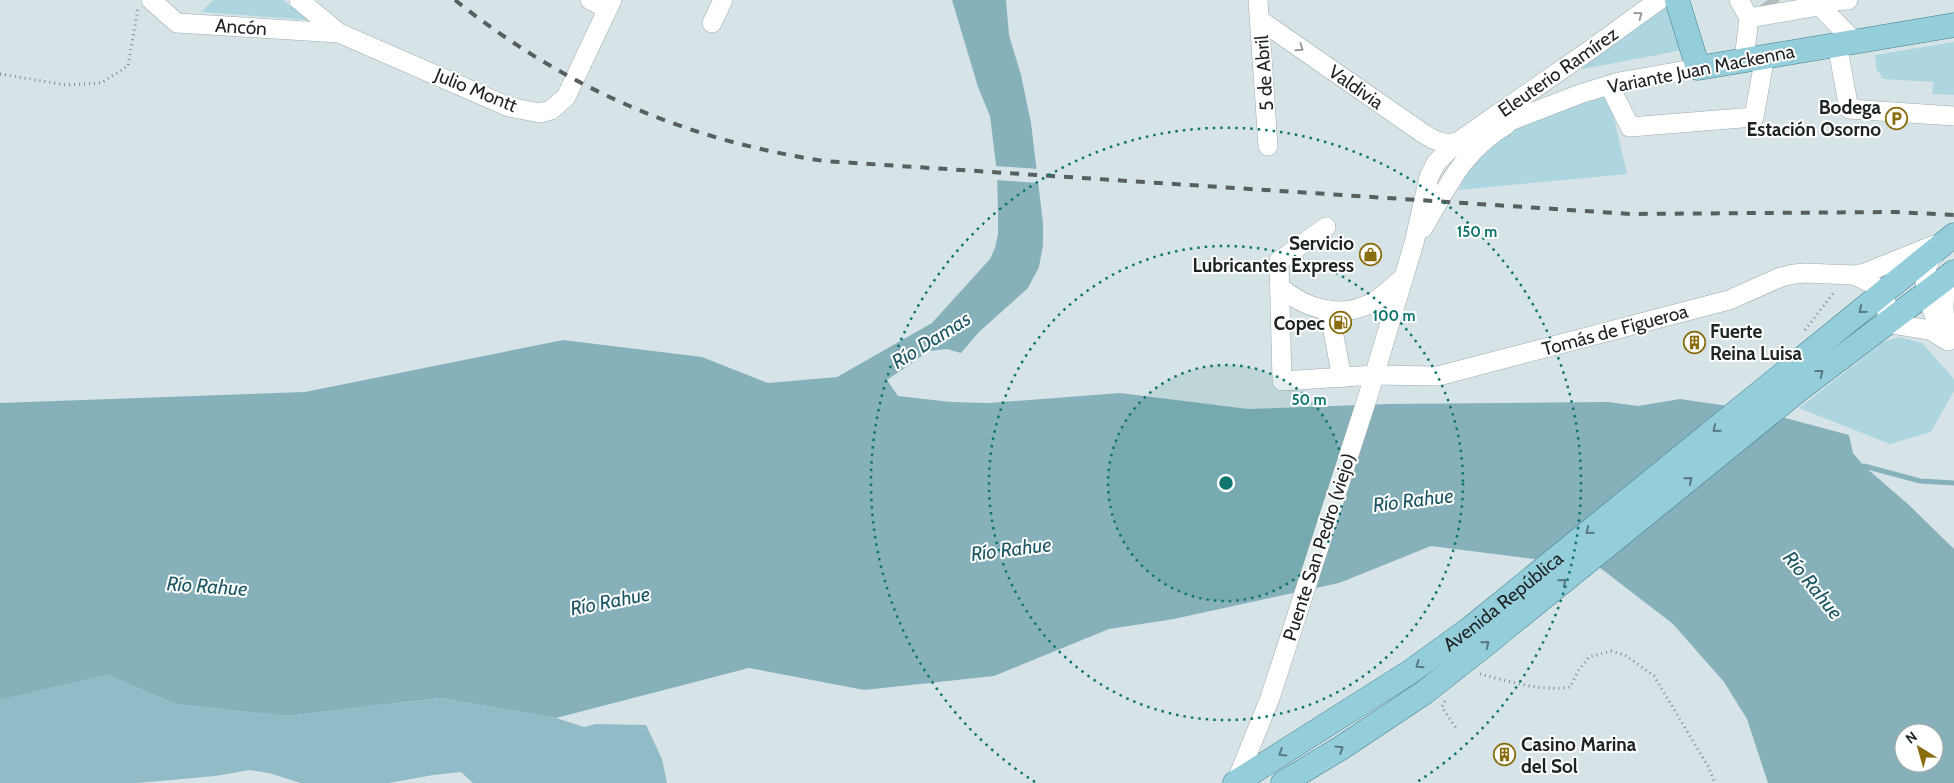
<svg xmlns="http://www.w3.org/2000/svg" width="1954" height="783" viewBox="0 0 1954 783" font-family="Cabin,sans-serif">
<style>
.green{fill:#add6e0}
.forest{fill:#91bbc6}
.water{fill:#86b1bb;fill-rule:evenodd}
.pier{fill:#d7e4e7}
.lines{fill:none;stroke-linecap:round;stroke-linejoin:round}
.stream{stroke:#86b1bb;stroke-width:5}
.minor-tunnel{stroke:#b2bdc0;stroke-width:19;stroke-dasharray:19 9;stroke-linecap:butt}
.minor-casing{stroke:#9eaaad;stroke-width:20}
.major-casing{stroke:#3e7d8b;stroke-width:25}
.path{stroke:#818a8c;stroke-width:3;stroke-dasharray:1 4;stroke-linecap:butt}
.minor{stroke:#fff;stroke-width:19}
.major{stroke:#95cedb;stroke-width:24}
.rail{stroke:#575f60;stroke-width:4;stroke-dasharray:9 9;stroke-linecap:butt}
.oneway{stroke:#9a9c9c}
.oneway2{stroke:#5a7880}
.ring{fill:none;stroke:#0f766e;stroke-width:2.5;stroke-dasharray:2.5 5}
.labels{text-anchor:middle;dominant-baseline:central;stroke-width:4;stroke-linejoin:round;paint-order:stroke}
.street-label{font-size:19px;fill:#1e2324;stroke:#fff}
.poi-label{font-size:19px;font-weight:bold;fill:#1e2324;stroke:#fff;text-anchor:end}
.water-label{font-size:20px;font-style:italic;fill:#1e5865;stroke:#fff}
.centre{fill:#0f766e;stroke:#fff;stroke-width:2.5}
.ring-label{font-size:15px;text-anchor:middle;font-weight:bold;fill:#0f766e;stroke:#fff;stroke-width:4;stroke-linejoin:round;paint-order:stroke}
</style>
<rect width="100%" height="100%" fill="#d7e4e7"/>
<path class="green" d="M213 0H283L309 20 201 12Z
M1668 0 1687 41 1678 51 1583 69 1578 62Z
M1954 42V95L1932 94 1934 82 1883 79 1876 68 1875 55Z
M1608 92 1627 174 1459 190 1467 169 1477 153 1514 128Z
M1899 337 1922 343 1954 379V391L1931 432 1890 444 1799 408 1883 342Z"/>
<path class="forest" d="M107 675 176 704 287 716 440 698 556 718 584 727 596 724 646 725 662 759 667 783H473L461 772 433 775 389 783H301L269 773 250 770 215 776 137 783H0V700Z"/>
<path class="water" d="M952 0H1006L1009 35 1021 75 1031 123 1043 223V245L1039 267 1028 288 979 332 961 353 947 349 929 351 887 380 898 396 951 402 989 403 1120 393 1248 409 1388 404 1608 402 1638 406 1680 399 1756 410 1849 435 1853 453 1864 466 1909 505 1954 549V783H1768L1747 719 1724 682 1673 624 1599 567 1431 546 1339 583 1174 619 1109 629 994 676 864 690 749 668 556 718 440 698 287 716 176 704 107 675 0 700V403L305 392 563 340 702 357 768 383 837 377 932 323 990 259 995 248 998 234V213L997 173 990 116 978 87ZM1904 733H1934V763H1904Z"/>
<path class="pier" d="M994 166 1040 169 1041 183 994 180Z"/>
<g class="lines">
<path class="stream" d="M1864 466 1920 481 1954 483"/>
<path class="minor-tunnel" d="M1768 0 1772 6"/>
<defs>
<path id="minor" d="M151 0 177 23 339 33
M299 0 339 33 509 107 540 113 551 110 566 97 612 0
M590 0 608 9
M1258 0 1268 146
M1739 0 1749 18 1744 60
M1814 0 1853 40
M1815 2 1848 0
M1749 18 1819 6
M1260 20 1424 134C1437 142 1447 147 1462 140
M712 23 723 0
M1837 44 1849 109 1954 116
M1609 85 1630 127 1754 117 1765 56
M1492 128 1580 94 1619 82 1698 68
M1326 227 1279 261 1282 381 1374 375 1438 376 1729 300 1781 277 1794 274 1805 273 1853 275 1865 273 1934 245
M1423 228C1447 188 1463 150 1506 125
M1936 252C1912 276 1933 316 1947 339
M1853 275C1879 285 1891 294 1886 323L1930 330 1948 341
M1279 286C1305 309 1341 320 1373 302 1384 296 1393 286 1403 278
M1329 310 1342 378
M1946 328C1943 307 1942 291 1954 273
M1236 782 1270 698 1368 396 1414 243 1429 177 1436 163 1456 143 1590 50 1659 0"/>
<g id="major">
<path d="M1677 0 1698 68 1954 25"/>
<path id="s1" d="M1235 783 1410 672 1472 627 1954 235"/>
<path d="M1283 783 1341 748 1425 692 1486 644 1801 388 1954 272"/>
</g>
</defs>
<use href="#minor" class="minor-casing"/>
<use href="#major" class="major-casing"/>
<path class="path" d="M0 74 66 85 101 83 128 66 138 8
M1805 330 1835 291
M1480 674C1508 681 1541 692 1570 687L1578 671 1589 657 1611 651 1625 655 1654 676 1708 766 1715 783
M1445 701 1442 707 1456 728"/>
<use href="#minor" class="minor"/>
<use href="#major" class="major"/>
<path class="rail" d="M455 0C565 88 685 140 824 161L1631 214 1895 212 1954 215"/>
</g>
<defs><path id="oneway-chevron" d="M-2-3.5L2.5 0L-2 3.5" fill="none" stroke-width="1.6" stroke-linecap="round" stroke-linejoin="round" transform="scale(1.25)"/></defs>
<g class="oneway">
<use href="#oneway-chevron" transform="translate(1639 15) rotate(-36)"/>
<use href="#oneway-chevron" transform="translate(1300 48) rotate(35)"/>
</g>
<g class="oneway2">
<use href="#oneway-chevron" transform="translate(1862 310) rotate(141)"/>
<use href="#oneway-chevron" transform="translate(1820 373) rotate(-38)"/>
<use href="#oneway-chevron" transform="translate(1716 429) rotate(141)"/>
<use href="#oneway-chevron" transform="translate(1689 480) rotate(-39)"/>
<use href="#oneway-chevron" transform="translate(1589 531) rotate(141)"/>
<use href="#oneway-chevron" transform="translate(1563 582) rotate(-39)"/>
<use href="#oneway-chevron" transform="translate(1486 644) rotate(-39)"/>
<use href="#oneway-chevron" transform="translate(1419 665) rotate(145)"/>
<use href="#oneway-chevron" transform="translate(1340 749) rotate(-32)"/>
<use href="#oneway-chevron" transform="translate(1282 753) rotate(148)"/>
</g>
<circle cx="1226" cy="483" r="118" fill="#0f766e" fill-opacity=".12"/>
<g class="ring">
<circle cx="1226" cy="483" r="118"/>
<circle cx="1226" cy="483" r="237"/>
<path d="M1035 782A355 355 0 1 1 1417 782"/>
</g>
<defs>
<symbol id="parking-ring" viewBox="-11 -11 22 22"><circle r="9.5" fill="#fff" stroke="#896c0c" stroke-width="1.5"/><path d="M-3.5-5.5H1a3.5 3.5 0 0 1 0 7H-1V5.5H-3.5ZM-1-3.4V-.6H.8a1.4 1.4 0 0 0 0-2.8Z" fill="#896c0c"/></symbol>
<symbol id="shop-ring" viewBox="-11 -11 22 22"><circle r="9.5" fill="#fff" stroke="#896c0c" stroke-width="1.5"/><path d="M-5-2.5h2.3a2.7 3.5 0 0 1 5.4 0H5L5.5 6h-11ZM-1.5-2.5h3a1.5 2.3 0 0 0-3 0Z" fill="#896c0c"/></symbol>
<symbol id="fuel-ring" viewBox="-11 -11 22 22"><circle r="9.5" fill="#fff" stroke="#896c0c" stroke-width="1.5"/><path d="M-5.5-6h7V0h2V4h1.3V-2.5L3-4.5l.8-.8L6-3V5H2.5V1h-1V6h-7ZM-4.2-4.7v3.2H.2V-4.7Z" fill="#896c0c"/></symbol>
<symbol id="building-ring" viewBox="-11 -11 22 22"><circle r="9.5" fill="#fff" stroke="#896c0c" stroke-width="1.5"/><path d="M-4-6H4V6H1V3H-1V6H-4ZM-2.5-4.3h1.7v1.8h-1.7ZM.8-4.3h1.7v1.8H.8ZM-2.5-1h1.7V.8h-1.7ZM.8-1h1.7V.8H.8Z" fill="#896c0c"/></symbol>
</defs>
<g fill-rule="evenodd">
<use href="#parking-ring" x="1884" y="106" width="25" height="25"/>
<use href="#shop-ring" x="1358" y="242" width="25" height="25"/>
<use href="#fuel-ring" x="1328" y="310" width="25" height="25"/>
<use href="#building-ring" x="1682" y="330" width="25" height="25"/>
<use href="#building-ring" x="1492" y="742" width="25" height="25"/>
</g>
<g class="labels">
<g class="street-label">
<text transform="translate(241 27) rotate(4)">Ancón</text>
<text transform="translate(1701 69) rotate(-11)">Variante Juan Mackenna</text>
<text transform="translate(1558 72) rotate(-35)">Eleuterio Ramírez</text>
<text transform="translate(1264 73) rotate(-94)">5 de Abril</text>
<text transform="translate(1356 87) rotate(35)">Valdivia</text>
<text transform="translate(476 90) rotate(22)">Julio Montt</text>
<text transform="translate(1615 330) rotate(-15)">Tomás de Figueroa</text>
<text transform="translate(1319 547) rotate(-72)">Puente San Pedro (viejo)</text>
<text stroke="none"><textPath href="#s1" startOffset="324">Avenida República</textPath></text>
</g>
<g class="poi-label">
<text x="1881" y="107">Bodega<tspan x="1881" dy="22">Estación Osorno</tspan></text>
<text x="1354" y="243">Servicio<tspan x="1354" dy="22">Lubricantes Express</tspan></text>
<text x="1325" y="323">Copec</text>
<text x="1710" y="331" text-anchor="start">Fuerte<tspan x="1710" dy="22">Reina Luisa</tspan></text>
<text x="1521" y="744" text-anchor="start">Casino Marina<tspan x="1521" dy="22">del Sol</tspan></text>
</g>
<g class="water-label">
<text transform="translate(931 340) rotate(-32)">Río Damas</text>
<text transform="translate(1413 500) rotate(-7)">Río Rahue</text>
<text transform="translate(1011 549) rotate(-7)">Río Rahue</text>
<text transform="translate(1813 585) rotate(51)">Río Rahue</text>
<text transform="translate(207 586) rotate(4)">Río Rahue</text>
<text transform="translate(610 601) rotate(-11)">Río Rahue</text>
</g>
</g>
<circle cx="1226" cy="483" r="8" class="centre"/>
<g class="ring-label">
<text x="1477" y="237">150 m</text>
<text x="1394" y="321">100 m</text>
<text x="1309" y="405">50 m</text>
</g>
<g transform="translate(1919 748) rotate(323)"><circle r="24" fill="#ffffff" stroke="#a5a7a7"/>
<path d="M0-4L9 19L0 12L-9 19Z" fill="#896c0c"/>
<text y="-8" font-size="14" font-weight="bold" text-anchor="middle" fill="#1e2324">N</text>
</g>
</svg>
